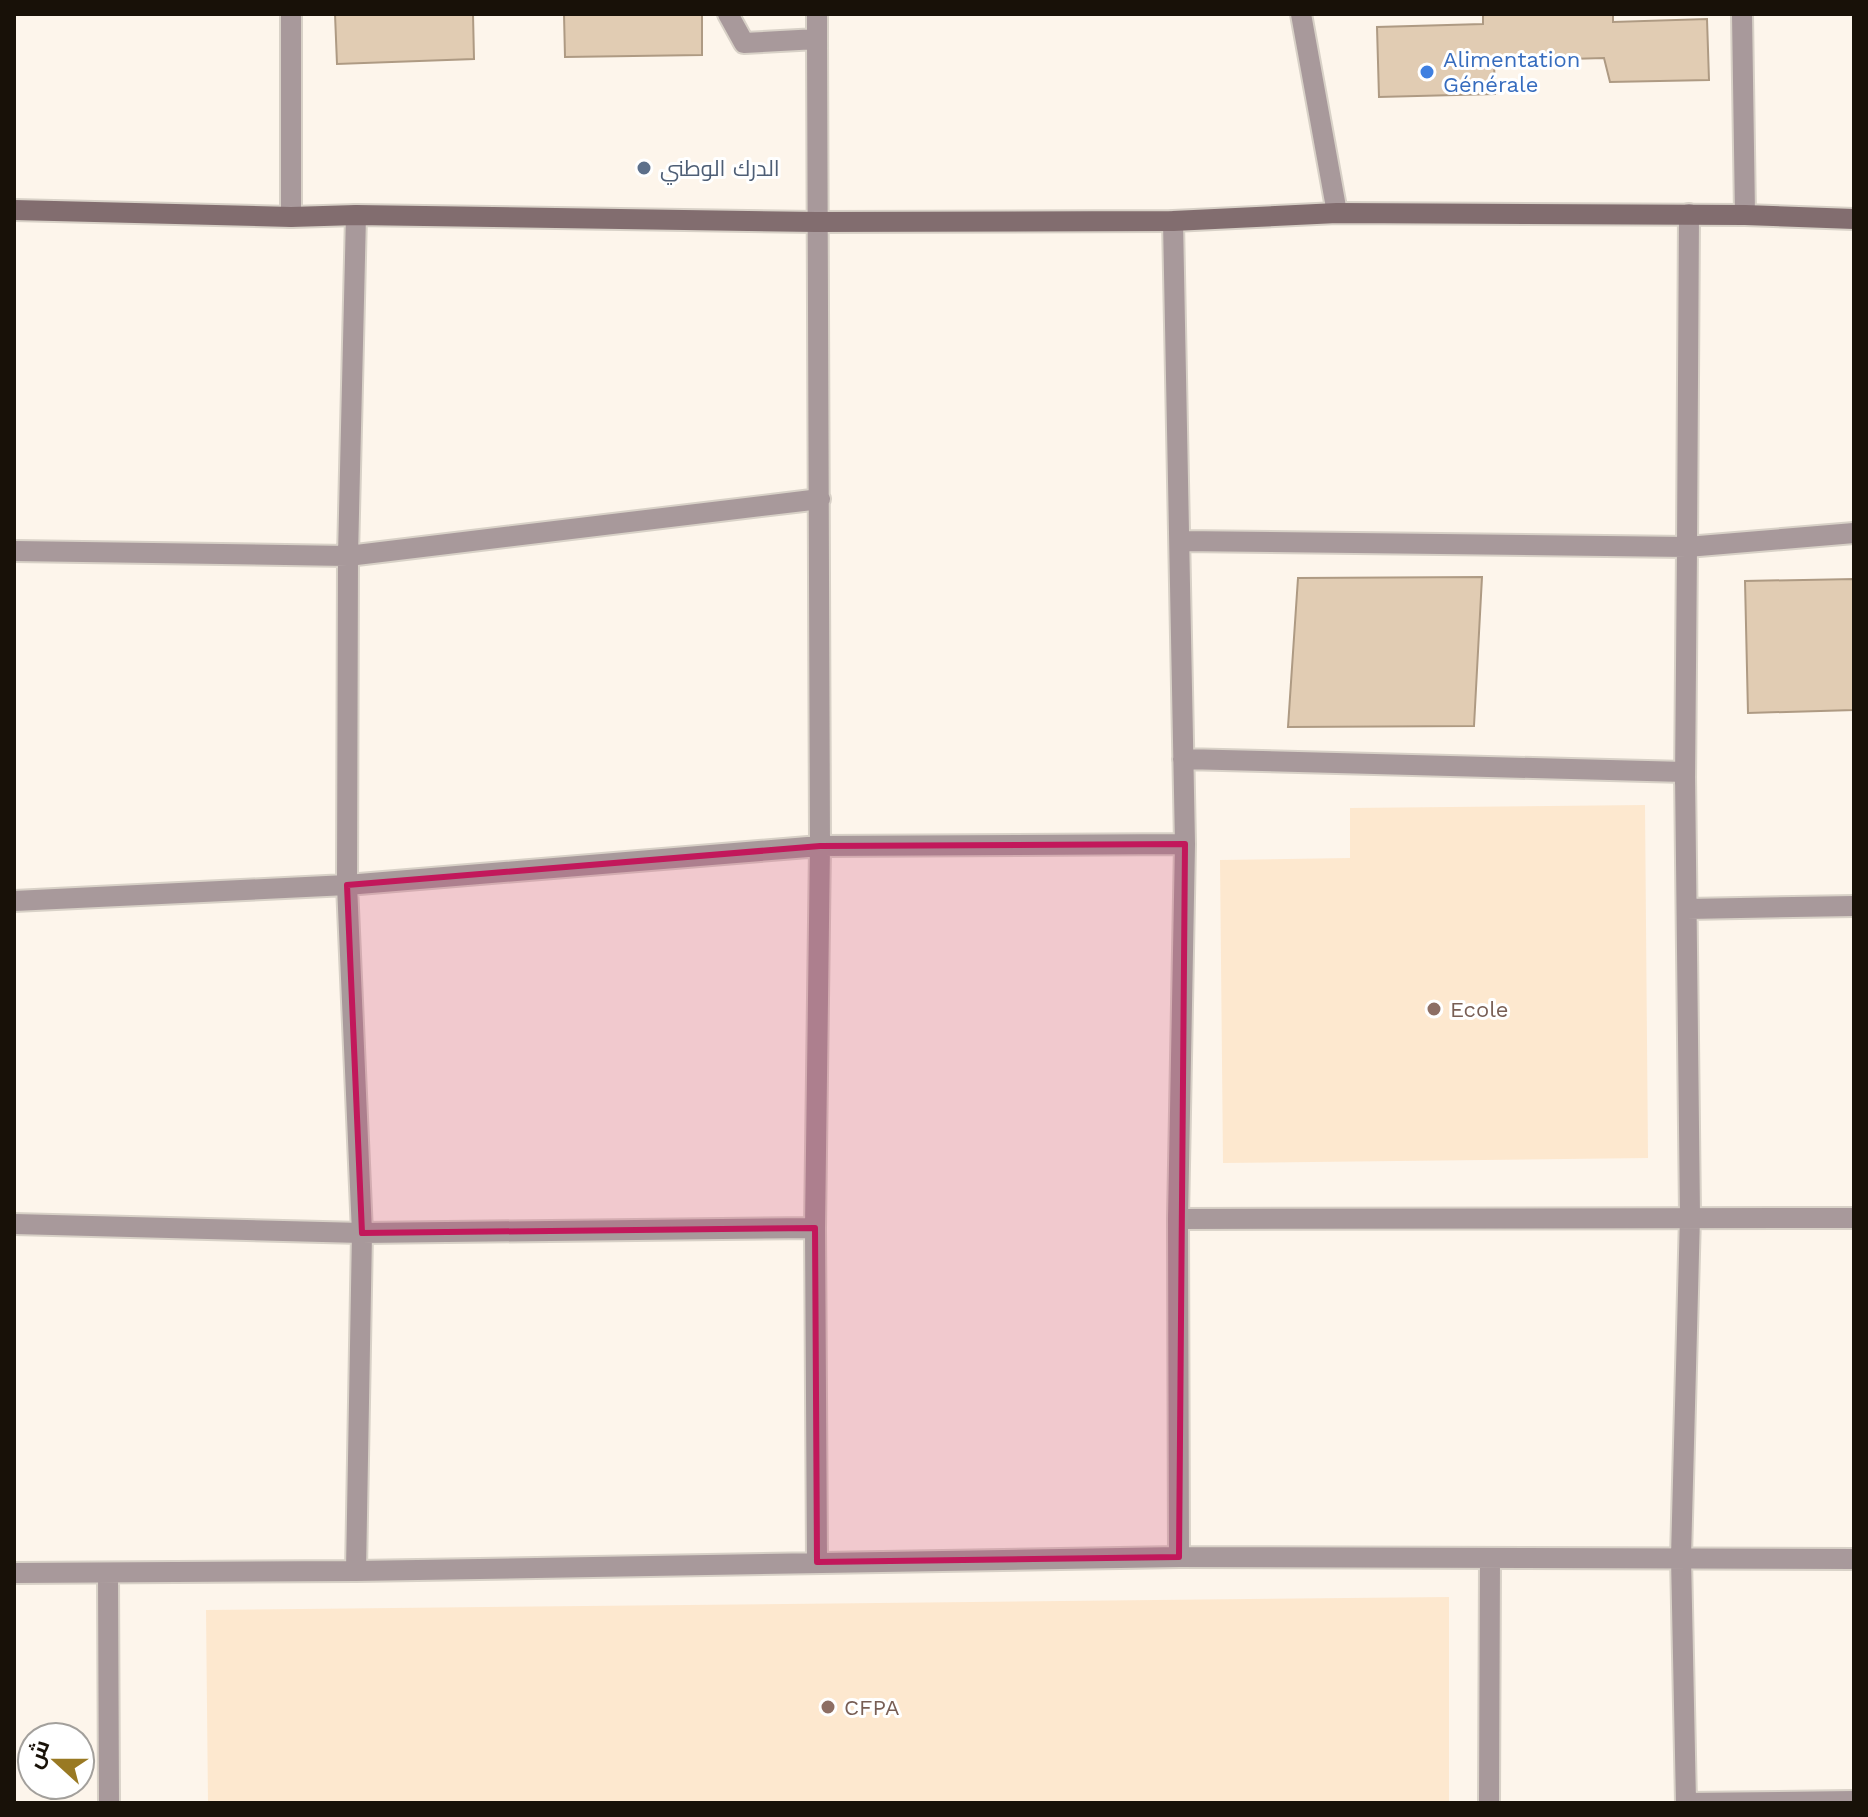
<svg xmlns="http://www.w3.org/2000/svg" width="1868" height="1817" viewBox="0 0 1868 1817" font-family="'Work Sans',Cairo,sans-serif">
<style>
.built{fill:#fde8cf}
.building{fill:#e1ccb3;stroke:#ae9a83;stroke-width:2}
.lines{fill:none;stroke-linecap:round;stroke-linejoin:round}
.street-casing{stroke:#d8d1c7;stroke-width:24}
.secondary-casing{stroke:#d8d1c7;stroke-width:24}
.street{stroke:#a8999b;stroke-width:20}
.secondary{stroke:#826d6f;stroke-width:20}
.marked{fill:#c2185b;fill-opacity:0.2;stroke:#c2185b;stroke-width:6;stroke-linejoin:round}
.shop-dot{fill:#3f7fe0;stroke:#fff;stroke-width:3}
.service-dot{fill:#5c6f8a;stroke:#fff;stroke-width:3}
.education-dot{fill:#8d6e63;stroke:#fff;stroke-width:3}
.labels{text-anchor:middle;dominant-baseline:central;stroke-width:6;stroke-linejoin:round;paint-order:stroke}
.shop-label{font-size:22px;fill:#366cbe;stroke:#fff;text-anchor:start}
.service-label{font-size:22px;fill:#4e5e75;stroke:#fff;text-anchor:start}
.education-label{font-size:22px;fill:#785e54;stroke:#fff;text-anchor:start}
</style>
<rect width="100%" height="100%" fill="#fdf5eb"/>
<path class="built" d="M1645 805 1648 1158 1223 1163 1220 860 1350 858V808Z
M1449 1597V1803H208L206 1610Z"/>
<path class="building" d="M335 14H473L474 59 337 64Z
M564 14H702V55L565 57Z
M1483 14H1613V22L1707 19 1709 80 1610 82 1604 58 1494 61 1495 94 1379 97 1377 27 1483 24Z
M1482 577 1474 726 1288 727 1298 578Z
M1854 579V710L1748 713 1745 581Z"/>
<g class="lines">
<defs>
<path id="street" d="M291 14V217
M728 14 744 43 817 39 820 846 815 1228 817 1562
M1301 14 1337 213
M1742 14 1745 215
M817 39V14
M1689 214 1687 547 1854 533
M1173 221 1185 844 1178 1219 1179 1557
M1180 541 1687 547 1685 784
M14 551 348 556 820 499
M1183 759 1685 772 1690 1216 1681 1557 1686 1803
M14 901 347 885 820 846 1185 844
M1687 909 1854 906
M1178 1219 1854 1218
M14 1224 362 1233 815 1228
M356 1571 362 1233 347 885 348 556 356 215
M14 1573 356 1571 1179 1557 1854 1559
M108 1574 109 1803
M1489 1803 1490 1558
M1686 1803 1854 1801"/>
<path id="secondary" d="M14 210 291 217 356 215 816 222 1173 221 1337 213 1745 215 1854 219"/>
</defs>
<use href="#street" class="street-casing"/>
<use href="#secondary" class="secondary-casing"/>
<use href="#street" class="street"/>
<use href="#secondary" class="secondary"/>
</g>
<path class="marked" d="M1185 844 1179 1557 817 1562 815 1228 362 1233 347 885 820 846Z"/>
<circle class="shop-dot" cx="1427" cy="72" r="8"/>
<circle class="service-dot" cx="644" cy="168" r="8"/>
<g class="education-dot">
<circle cx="1434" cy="1009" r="8"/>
<circle cx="828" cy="1707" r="8"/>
</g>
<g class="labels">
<g class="shop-label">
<text x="1443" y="59">Alimentation<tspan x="1443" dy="25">Générale</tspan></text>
</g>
<g class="service-label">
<text x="660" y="168">الدرك الوطني</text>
</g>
<g class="education-label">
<text x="1450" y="1009">Ecole</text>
<text x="844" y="1707">CFPA</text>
</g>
</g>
<rect width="1868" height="1817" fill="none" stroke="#181108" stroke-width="32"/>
<g transform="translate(56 1761) rotate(291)"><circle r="38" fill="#ffffff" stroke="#a3a09c" stroke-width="2"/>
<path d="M0-6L14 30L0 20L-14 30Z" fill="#997923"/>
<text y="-12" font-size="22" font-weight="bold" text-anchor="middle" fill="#181108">ش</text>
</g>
</svg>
